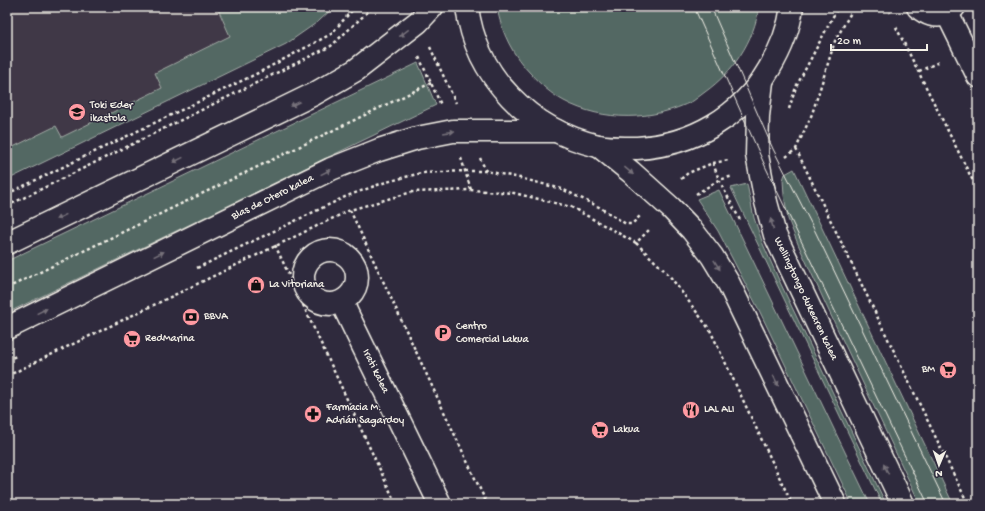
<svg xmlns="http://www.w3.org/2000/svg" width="985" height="511" viewBox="0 0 985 511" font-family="'Gochi Hand',sans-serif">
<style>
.built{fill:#413746}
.green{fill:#526863;stroke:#a3aca6}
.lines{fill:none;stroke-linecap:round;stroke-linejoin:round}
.minor-casing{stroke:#f4f1e8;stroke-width:25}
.secondary-casing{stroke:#f4f1e8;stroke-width:25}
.path{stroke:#f4f1e8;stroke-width:2.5;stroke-dasharray:3 3;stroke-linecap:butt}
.minor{stroke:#2f2a3d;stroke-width:22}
.secondary{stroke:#2f2a3d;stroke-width:22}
.tram{stroke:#f4f1e8;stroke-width:1}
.oneway{fill:#747079}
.labels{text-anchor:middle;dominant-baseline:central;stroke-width:3;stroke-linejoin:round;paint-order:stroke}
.poi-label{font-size:11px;fill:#f4f1e8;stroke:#2f2a3d;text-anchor:start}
.street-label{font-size:11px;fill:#f4f1e8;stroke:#2f2a3d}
</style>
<rect width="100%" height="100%" fill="#2f2a3d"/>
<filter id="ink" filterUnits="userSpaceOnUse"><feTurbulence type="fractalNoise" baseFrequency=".025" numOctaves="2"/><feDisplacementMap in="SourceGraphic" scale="8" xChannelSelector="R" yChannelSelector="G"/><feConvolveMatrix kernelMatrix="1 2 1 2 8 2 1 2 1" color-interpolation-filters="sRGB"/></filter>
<g filter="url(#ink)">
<path class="built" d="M7 7H334L319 21 286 44 7 180Z"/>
<path class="green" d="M217 7H334L319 21 286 44 7 180V150L56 126 62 137 162 88 155 73 230 36Z
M497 7H759C754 41 733 72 705 92 701 95 697 98 693 101 653 121 603 122 564 101 551 94 540 84 531 74 513 56 501 32 497 7Z
M418 63 436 105 7 313V261Z
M794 169 953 504H920L827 307 798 244 788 219 784 195 783 180 785 174Z
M747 184 754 218 763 244 778 278 886 504H882L731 188Z
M719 190 870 504H852L759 310 718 231 697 199Z"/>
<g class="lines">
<defs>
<g id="minor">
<path d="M918 7C926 14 936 18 946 14 949 12 952 9 954 7"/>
<path d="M947 13 978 76"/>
<path d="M7 243 314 94 356 70 418 22 432 7"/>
<circle cx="330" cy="277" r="27"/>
<path id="s1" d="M342 303 440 504"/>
<path id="s2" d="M7 328 331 169 379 150 417 138 453 131H556"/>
</g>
<g id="secondary">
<path d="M467 7C476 77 530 130 598 146 610 148 624 148 637 148 692 145 741 117 769 69 781 49 789 30 792 7"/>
<path id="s3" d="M762 81 758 116 757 155 766 202 775 235 903 504"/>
<path d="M599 146 631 172 671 208 692 230 712 256 729 284 835 504"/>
</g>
</defs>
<use href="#minor" class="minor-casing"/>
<use href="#secondary" class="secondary-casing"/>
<path class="path" d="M887 7 890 13
M896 27 978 191
M430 47 456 103
M419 57 441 105
M919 71 939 62
M789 109 796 87 838 7
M796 149 968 504
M786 157 796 149 812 114 835 41 854 7
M461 158 471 190
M480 158 486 171
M713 163 719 180 741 222
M681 179 688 173 713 163 729 160
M7 194 258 73 331 34 355 7
M696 194 719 180 733 176
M7 206 331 46 373 7
M350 210 487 504
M636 243 669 275 710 330 792 504
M275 245 396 504
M197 268 347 196 383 183 421 173 465 171H486L520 178 562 189 599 207 626 224H632L640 216
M7 288 431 83
M7 360 16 356
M7 376 350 210 412 192 471 190 514 193 571 207 636 243 651 228"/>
<use href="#minor" class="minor"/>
<use href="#secondary" class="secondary"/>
<path class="tram" d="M694 7 766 168 928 504
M711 7 773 149 815 231 946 504"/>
</g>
<defs><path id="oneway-solid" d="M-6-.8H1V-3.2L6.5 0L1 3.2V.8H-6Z"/></defs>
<g class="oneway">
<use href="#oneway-solid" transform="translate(404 33) rotate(142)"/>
<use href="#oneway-solid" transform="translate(295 104) rotate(154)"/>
<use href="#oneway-solid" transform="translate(449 132) rotate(-9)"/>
<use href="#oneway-solid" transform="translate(178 160) rotate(154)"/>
<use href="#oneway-solid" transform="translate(629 171) rotate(40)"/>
<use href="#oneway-solid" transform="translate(326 172) rotate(-26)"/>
<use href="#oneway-solid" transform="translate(61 217) rotate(154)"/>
<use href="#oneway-solid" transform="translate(772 224) rotate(-105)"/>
<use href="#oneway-solid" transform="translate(159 254) rotate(-26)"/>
<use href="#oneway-solid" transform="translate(717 265) rotate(58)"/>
<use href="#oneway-solid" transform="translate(42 311) rotate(-26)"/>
<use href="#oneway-solid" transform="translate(776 381) rotate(64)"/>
<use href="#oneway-solid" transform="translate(886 469) rotate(-116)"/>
</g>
</g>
<defs>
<symbol id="school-disc" viewBox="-11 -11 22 22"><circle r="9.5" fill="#ff9aa2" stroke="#2f2a3d"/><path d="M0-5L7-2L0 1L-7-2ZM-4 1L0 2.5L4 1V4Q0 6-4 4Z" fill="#111"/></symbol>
<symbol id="shop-disc" viewBox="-11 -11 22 22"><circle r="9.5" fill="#ff9aa2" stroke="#2f2a3d"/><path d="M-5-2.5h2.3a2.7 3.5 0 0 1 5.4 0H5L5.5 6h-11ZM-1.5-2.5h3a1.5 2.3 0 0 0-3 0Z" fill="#111"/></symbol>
<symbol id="bank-disc" viewBox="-11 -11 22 22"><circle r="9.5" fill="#ff9aa2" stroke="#2f2a3d"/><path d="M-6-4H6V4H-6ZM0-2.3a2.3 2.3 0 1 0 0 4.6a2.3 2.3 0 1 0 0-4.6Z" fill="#111"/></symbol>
<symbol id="parking-disc" viewBox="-11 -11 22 22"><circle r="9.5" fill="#ff9aa2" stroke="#2f2a3d"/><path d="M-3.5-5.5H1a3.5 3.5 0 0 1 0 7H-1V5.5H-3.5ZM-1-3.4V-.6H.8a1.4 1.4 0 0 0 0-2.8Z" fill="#111"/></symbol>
<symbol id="supermarket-disc" viewBox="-11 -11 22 22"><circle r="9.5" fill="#ff9aa2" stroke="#2f2a3d"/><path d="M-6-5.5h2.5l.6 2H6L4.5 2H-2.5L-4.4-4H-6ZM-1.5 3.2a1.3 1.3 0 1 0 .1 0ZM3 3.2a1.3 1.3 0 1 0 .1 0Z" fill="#111"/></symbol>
<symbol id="restaurant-disc" viewBox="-11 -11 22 22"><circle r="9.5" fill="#ff9aa2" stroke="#2f2a3d"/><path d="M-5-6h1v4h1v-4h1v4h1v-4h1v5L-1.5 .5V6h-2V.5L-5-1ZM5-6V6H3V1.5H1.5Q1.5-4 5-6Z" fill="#111"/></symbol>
<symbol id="pharmacy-disc" viewBox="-11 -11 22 22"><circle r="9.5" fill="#ff9aa2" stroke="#2f2a3d"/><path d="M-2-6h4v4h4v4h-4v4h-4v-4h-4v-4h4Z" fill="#111"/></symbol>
</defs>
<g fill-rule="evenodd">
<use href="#school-disc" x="67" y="102" width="20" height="20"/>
<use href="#shop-disc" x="246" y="275" width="20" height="20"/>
<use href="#bank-disc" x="181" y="307" width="20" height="20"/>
<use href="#parking-disc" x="433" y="323" width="20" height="20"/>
<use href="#supermarket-disc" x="122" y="329" width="20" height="20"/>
<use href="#supermarket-disc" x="938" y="360" width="20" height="20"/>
<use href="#restaurant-disc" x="681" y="400" width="20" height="20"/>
<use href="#pharmacy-disc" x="303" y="404" width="20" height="20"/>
<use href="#supermarket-disc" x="590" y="420" width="20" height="20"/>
</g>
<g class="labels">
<g class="poi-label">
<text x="90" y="106">Toki Eder<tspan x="90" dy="13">ikastola</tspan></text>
<text x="269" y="285">La Vitoriana</text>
<text x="204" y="317">BBVA</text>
<text x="456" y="327">Centro<tspan x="456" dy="13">Comercial Lakua</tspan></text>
<text x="145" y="339">RedMarina</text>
<text x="935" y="370" text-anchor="end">BM</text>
<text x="326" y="408">Farmacia M.<tspan x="326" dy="13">Adrián Sagardoy</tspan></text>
<text x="704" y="410">LAL ALI</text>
<text x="613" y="430">Lakua</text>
</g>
<g class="street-label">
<text stroke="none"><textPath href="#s2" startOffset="296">Blas de Otero kalea</textPath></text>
<text stroke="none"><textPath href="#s3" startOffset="227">Wellingtongo dukearen kalea</textPath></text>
<text stroke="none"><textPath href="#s1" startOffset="76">Irati kalea</textPath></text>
</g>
</g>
<rect width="985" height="511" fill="none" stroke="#2f2a3d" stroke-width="24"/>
<rect x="12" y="12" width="961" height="487" fill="none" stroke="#f4f1e8" stroke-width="1.5" filter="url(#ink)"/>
<g transform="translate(939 465) rotate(182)" stroke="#2f2a3d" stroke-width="3" paint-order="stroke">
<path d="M0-3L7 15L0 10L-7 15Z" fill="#f4f1e8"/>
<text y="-6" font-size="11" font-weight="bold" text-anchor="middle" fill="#f4f1e8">N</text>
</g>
<path d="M831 44v6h96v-6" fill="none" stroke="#f4f1e8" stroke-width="2"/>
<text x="837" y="44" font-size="12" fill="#f4f1e8" stroke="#2f2a3d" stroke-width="3" paint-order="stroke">20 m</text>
</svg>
